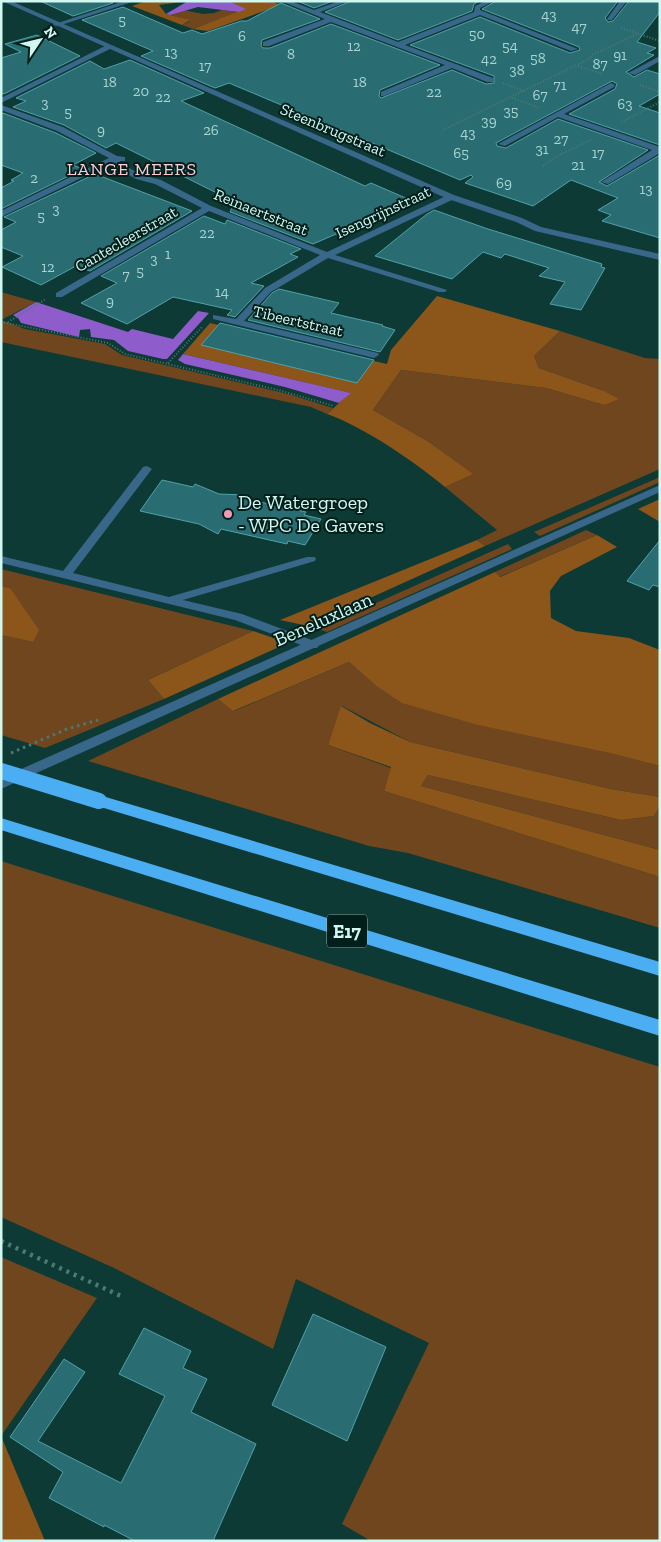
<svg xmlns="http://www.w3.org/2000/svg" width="661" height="1542" viewBox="0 0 661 1542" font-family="'Zilla Slab',serif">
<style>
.green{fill:#6f461d}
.forest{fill:#8c551a}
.water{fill:#8f5ccc}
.building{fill:#296d73;stroke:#4fa2a9}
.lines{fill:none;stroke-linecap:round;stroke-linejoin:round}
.path-far2{stroke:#4e7973;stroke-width:2;stroke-dasharray:1 2;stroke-linecap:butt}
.path-far1{stroke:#4e7973;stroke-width:3;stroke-dasharray:2.5 4;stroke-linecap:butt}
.path{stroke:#4e7973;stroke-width:4.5;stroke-dasharray:3 5;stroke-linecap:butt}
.service{fill:#38678a;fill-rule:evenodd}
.minor{fill:#38678a;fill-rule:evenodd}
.tertiary{fill:#38678a;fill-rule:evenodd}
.motorway{fill:#4badf2;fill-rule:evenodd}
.motorway-bridge{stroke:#4badf2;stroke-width:16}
.poi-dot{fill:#f19ab1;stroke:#001f1b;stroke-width:2}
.labels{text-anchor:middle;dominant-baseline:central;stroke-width:4;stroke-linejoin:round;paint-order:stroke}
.far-number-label{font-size:15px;fill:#a7d4d1}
.far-street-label{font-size:16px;fill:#d1f7f0;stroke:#001f1b}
.far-neighbourhood-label{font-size:18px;letter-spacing:1px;fill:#fdcad6;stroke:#001f1b}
.shield{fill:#001f1b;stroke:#92b6b0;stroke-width:1}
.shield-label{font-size:19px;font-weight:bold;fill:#d1f7f0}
.poi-label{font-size:20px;fill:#d1f7f0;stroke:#001f1b;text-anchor:start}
.street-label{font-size:20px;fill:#d1f7f0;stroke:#001f1b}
</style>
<rect width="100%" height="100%" fill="#0d3a34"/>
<path class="green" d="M184 10 203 14 214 13 222 10 239 12 193 29 182 25 190 21 170 15Z
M1 292 36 302 1 320Z
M1 320 25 329 105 344 122 355 288 394 333 408 327 414 311 407 1 342Z
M560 331 645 358 660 359V469L485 546 477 540 497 530 445 487 472 474 429 442 373 410 401 370 546 388 604 405V391L539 368 534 356Z
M660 477V482L540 536 534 532Z
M586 530 597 535 499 577 495 572Z
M508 544 512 549 327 632 318 629Z
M1 569 253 631 148 680 164 699 45 748 1 735V635L33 642 10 588 1 586Z
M349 662 375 685 660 766V797L611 789 410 742 342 706 328 745 391 768 384 791 660 877V928L408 853 369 846 88 761 218 699 234 711Z
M428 775 621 820 654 816 660 806V850L421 786Z
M1 861 660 1067V1541H371L342 1524 429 1343 296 1279 273 1349 114 1268 1 1217Z
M1 1257 97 1298 1 1436Z"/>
<path class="forest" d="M146 1H188L159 5 166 14 190 20 182 25 132 6Z
M229 1H271L281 5 208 31 193 29 245 9Z
M437 296 560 331 534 356 539 368 604 391 619 399 604 405 546 388 401 370 373 410 429 442 473 474 445 487C413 461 366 428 327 414L350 393 183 354 210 323 387 364 391 350Z
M660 499V522L638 509Z
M597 535 617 547 561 576 550 591 551 618 576 631 629 638 660 650V766L615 754 478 725 402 703 375 685 349 662 233 711 218 699 495 572 500 577Z
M477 540 485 546 308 626 280 620Z
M1 586 10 588 39 630 33 642 1 635Z
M253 631 288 643 164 699 148 680Z
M341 706 370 723 410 742 611 789 660 797V806L654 816 621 820 428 775 421 786 660 850V877L384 791 391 767 328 745Z
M1 1436 45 1541H1Z"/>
<path class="water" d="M188 1H229L246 9 239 12 198 7 170 15 166 14Z
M36 302 128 332 132 329 173 339 198 311 209 313 167 359H163L128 351 114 340 91 337 90 329 80 330 79 337 21 323 18 318 13 315Z
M183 354 351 393 339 403 285 387 185 364 178 360Z"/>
<path class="building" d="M40 1H110L113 3 73 16Z
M297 1H333L314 8Z
M351 1H480L474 4 472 11 398 40 325 12Z
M496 1H618L605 18 608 22 613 21 629 1H660V12L637 42 656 48 647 53 654 55 626 72 634 77 647 70 660 74V94L639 106 660 113V145L569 114 615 89 617 84 612 81 496 143 497 146 506 148 558 119 648 150 599 182 607 186 660 155V238L602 221 611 215 598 210 618 198 571 180 533 206 465 183 473 177 471 175 460 180 229 83 215 88 141 56 153 51 82 20 123 7 183 33 192 30 202 34 241 21H247L281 3 320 19 262 40 261 46 263 48H270L331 24 440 65 380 90 379 96 381 98 452 70 486 84 494 83V76L410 45 480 17 570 53 580 50 579 47 482 9Z
M37 35 80 56 4 94 1 93V58L21 52 5 44Z
M130 60 204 93 181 101 365 186 371 183 408 199 405 200 410 202 313 244 230 212 235 202 116 143 106 148 64 125 13 107 26 101 16 98 90 61 104 69Z
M3 113 56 133 96 153 73 165 83 169 1 209V188L14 181 11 180 23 173 1 165V114Z
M95 174 192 211 90 271 76 266 41 285 2 267 23 256 1 247V230L16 222 4 217Z
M434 210 488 229 602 264 601 267 605 268 581 310 550 304 565 282 539 276 549 268 505 254 501 258 483 252 452 279 375 256 427 214Z
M204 216 225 224 227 220 301 249 290 254 298 257 251 283 264 286 235 317 227 315 232 310 173 297 127 324 81 303 117 283 101 276Z
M279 289 339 303 331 313 383 325 382 326 395 330 380 352 248 320 272 293Z
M220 323 374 360 357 383 201 345Z
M162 480 193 487 195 484 219 494 244 495 242 498 306 512 304 515 321 519 305 545 288 541 287 544 221 529 218 534 199 524 140 511Z
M660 540V587L653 585 649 590 627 581Z
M313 1314 386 1347 347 1441 272 1405Z
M144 1328 191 1351 183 1368 207 1379 191 1412 256 1444 213 1541H135L104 1525V1527L49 1498 63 1472 10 1437 64 1359 85 1372 38 1441 121 1483 165 1396 119 1374Z"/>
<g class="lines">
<path class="path-far2" d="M621 28 660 41
M578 66 603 74
M503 83 524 91
M640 85 660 92
M512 98 540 108
M621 122 660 102
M443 130 591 58 592 55 637 34
M543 166 557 156 591 140
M1 322 108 343 125 354 278 390 334 406
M8 322 46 299
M168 363 203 326"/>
<path class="path-far1" d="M11 753 67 729 98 720"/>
<path class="path" d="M1 1241 123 1297"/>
<path class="service" d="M147 466 152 469 73 573 169 597 307 557H315L316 559 315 561 183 600 242 614 317 642 319 645 317 648H309L235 620 1 563V556L63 571 143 467Z"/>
<path class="minor" d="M124 1H135L58 26 52 25Z
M281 1H291L314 10 339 1H349L320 12 398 42 474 12 475 6 485 1H494L480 8V10L578 49 571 51 480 15 405 45 493 78V82H487L452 68 384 96H381V92L445 65 331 22 269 46H263V42L325 19Z
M620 1H627L612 20H608L607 19Z
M107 45 114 47 1 103V98Z
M660 56V61L635 75 628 73Z
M611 83 615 85 614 87 564 114 660 147V153L608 184 601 182 652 150 558 117 505 146 498 144Z
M1 105 63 127 117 156 125 157V161H120V163L142 175 161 180 211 206 327 252 448 195H454V199L335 255 447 290 445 292H439L328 258 271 292 244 321 378 353 379 355 374 358 213 319V315L236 319 265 288 320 255 209 211 62 297H56V293L202 208 155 184 136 179 113 166 112 163 1 217V211L109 158 57 131 1 110Z"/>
<path class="tertiary" d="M2 1H11L454 195 522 218 541 227 660 254V260L535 231 516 222 448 199Z
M660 485V492L1 789V778Z"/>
<path class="motorway" d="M99 795 660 962V976L94 805 91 801 94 797Z
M1 818 660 1020V1036L1 830Z"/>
<path class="motorway-bridge" d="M1 771 99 801"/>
</g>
<circle class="poi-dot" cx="228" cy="514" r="5"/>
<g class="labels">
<g class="far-number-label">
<text x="549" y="15">43</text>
<text x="122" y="20">5</text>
<text x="579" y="27">47</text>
<text x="477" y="34">50</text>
<text x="242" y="36">6</text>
<text x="354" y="46">12</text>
<text x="510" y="46">54</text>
<text x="171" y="52">13</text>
<text x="291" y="54">8</text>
<text x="620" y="55">91</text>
<text x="538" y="58">58</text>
<text x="489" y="59">42</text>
<text x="600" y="64">87</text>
<text x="205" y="66">17</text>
<text x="517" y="70">38</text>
<text x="110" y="82">18</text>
<text x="360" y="82">18</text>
<text x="560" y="85">71</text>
<text x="141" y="91">20</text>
<text x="434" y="92">22</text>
<text x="540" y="95">67</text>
<text x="163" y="97">22</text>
<text x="45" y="103">3</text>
<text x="625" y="104">63</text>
<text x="511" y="111">35</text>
<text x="68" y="112">5</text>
<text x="489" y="121">39</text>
<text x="101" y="130">9</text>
<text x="211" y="130">26</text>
<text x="468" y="133">43</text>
<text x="561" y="139">27</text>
<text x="542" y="149">31</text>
<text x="461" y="153">65</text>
<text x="598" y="153">17</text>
<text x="578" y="165">21</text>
<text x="34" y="178">2</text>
<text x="504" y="183">69</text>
<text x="646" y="189">13</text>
<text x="56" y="209">3</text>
<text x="41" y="216">5</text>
<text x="207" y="233">22</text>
<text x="168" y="254">1</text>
<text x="154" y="259">3</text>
<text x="48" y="267">12</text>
<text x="140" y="271">5</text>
<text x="126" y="275">7</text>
<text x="222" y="292">14</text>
<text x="110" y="301">9</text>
</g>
<g class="far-street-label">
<text transform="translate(333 130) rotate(23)">Steenbrugstraat</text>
<text transform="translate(261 212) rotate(22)">Reinaertstraat</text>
<text transform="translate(383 212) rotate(-25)">Isengrijnstraat</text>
<text transform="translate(126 239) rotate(-30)">Cantecleerstraat</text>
<text transform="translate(298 321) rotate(13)">Tibeertstraat</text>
</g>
<g class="far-neighbourhood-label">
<text x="132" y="169">LANGE MEERS</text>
</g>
<rect class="shield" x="327" y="914.5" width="40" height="33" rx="4"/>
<g class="shield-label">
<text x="347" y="931">E17</text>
</g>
<g class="poi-label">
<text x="238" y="502">De Watergroep<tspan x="238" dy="23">- WPC De Gavers</tspan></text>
</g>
<g class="street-label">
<text transform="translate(323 619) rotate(-24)">Beneluxlaan</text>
</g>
</g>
<rect width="661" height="1542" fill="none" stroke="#d1f7f0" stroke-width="5"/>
<g transform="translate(40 40) rotate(55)" stroke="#001f1b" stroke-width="4" paint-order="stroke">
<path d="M0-4L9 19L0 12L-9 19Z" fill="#d1f7f0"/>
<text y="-8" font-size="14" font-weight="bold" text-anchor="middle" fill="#d1f7f0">N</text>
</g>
</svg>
